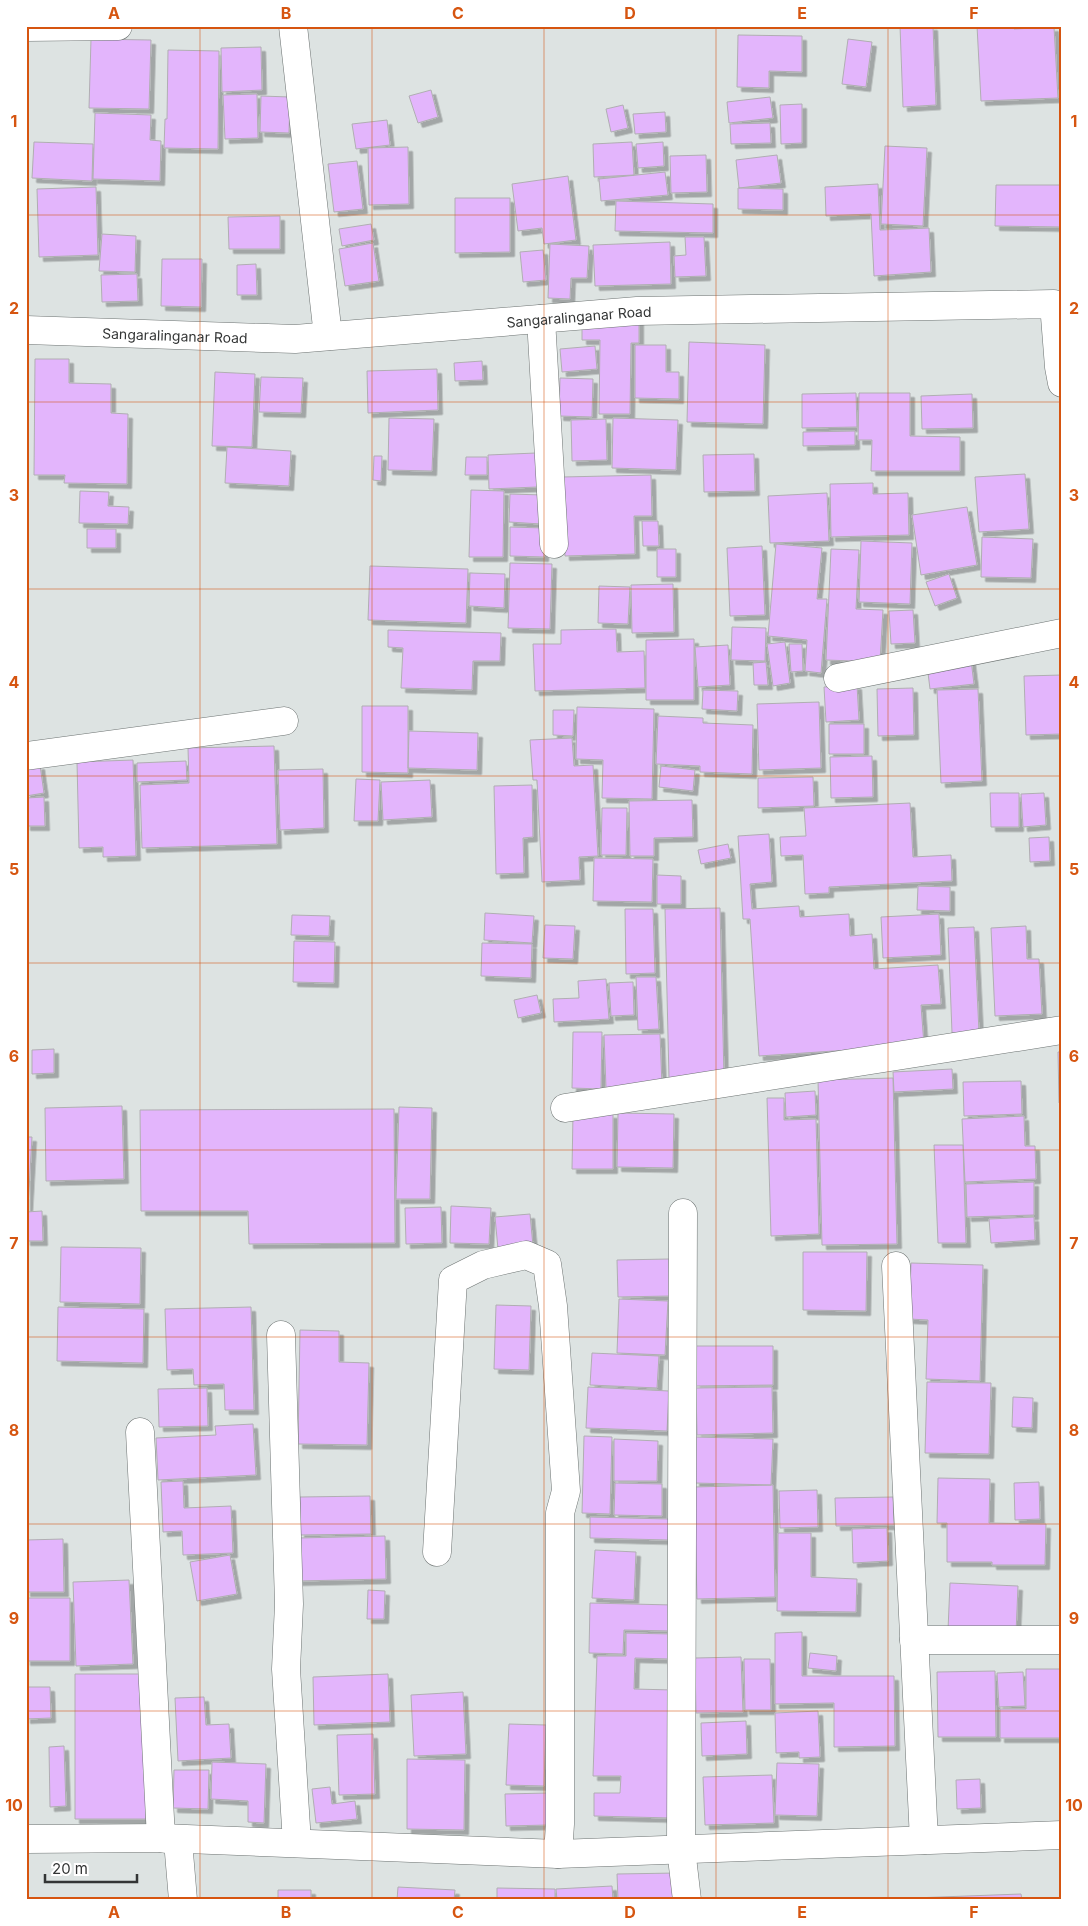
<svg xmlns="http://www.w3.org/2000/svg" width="1088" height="1926" viewBox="0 0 1088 1926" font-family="Inter,sans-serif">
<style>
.building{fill:#e3b5fc;stroke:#b0aeb2;filter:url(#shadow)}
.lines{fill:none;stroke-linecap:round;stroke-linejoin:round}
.minor-casing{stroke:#6d7372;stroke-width:29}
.minor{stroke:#fff;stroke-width:28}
.grid{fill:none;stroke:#d65510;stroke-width:1;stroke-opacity:0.55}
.labels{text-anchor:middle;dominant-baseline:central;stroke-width:4;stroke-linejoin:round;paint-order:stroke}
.street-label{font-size:14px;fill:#333535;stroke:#fff}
.neatline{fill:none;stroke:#d65510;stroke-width:2}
.grid-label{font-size:16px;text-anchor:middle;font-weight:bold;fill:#d65510}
</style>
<defs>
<filter id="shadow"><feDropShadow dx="4.5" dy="4.5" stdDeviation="0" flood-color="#0004"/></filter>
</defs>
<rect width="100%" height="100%" fill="#dde3e2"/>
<path class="building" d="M900 26H933L936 105 903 107Z
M977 26H1014V29L1054 27 1058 98 981 101Z
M738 35 802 36V72L769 71V88L737 87Z
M91 39 151 40 149 109 89 108Z
M848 39 872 42 866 87 842 84Z
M261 47 262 90 222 92 221 48Z
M168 50 219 51 218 149 164 148 165 119H167Z
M431 90 438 117 418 123 409 96Z
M257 94 258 138 225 139 223 95Z
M261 96 290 97 289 133 260 132Z
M770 97 773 118 729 123 727 102Z
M802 104V143L781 144 780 105Z
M623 105 628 128 611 132 606 109Z
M665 112 666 132 635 134 633 114Z
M95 113 151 115 150 140 161 141 160 181 93 179Z
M387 120 390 145 356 149 352 124Z
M770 123 771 143 731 144 730 124Z
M34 142 93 144 92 181 32 178Z
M632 142 634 175 594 177 593 144Z
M663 142 664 166 638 168 636 144Z
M885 146 927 148 923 226 881 224Z
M408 147 409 204 369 205 368 148Z
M706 155 707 192 671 193 670 156Z
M777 155 781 183 739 188 736 160Z
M357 161 363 209 334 212 328 164Z
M665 172 668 195 601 201 599 179Z
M568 176 576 240 544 244 542 228 518 231 512 184Z
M878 184 880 230 929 228 931 272 874 276 871 214 826 216 825 187Z
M996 185H1062V227L995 226Z
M96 187 98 255 39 257 37 189Z
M738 188 783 189V210L738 209Z
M455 198H510V252L455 253Z
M616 201 713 204V233L615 231Z
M280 216V249H229L228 217Z
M371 224 374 240 342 246 339 229Z
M102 234 136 236 135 272 99 271Z
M685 237H704L706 276 675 277 674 256 686 255Z
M670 242 671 284 595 286 593 245Z
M373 243 379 281 345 286 339 249Z
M550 244 589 246 587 278H571L570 299 548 298Z
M543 250 546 280 523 282 520 252Z
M162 259H202L201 307 161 306Z
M256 264 257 295H237V265Z
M137 274 138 301 102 302 101 275Z
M582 318H639V343H631L630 414H599L600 340H582Z
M689 342 765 345 763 424 687 422Z
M635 345H666V372H679V399L635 398Z
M595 346 597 369 562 372 560 349Z
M35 359H69V383L111 384V413L128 414 127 484 64 483 65 475H34Z
M482 361 483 380 455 381 454 363Z
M437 369 438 410 368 413 367 371Z
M215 372 255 374 252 447 212 446Z
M261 377 303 378 301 413 259 412Z
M560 378 593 379 592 417 559 416Z
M856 393 857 427 802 428V394Z
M859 393H910V436L960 437V471H871L872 440H858Z
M972 394 973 428 922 429 921 396Z
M389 418 434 419 432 471 388 470Z
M613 418 678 420 676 470 612 468Z
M606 419 607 460 572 461 571 420Z
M855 431V445L803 446V432Z
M227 447 291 451 289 486 225 483Z
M536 453 537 487 489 489 488 455Z
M754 454 755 491 704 492 703 455Z
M374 456H382L381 481 373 480Z
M466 457H487V475H465Z
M1025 474 1029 529 979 532 975 477Z
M651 475 652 516H634L635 554 565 556 562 477Z
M873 483V494L908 493 909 535 831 537 830 484Z
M471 490 504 491 503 557H469Z
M80 491 109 492 108 506 129 507 128 524 79 523Z
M827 493 829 541 770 543 768 496Z
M510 494 543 495 541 524 509 522Z
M967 507 977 565 921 575 912 515Z
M642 521H658L659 546H643Z
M510 527 545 528 544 557 510 556Z
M87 529H116V548H87Z
M982 537 1033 539 1031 578 981 577Z
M861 541 912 543 910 604 859 602Z
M776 544 822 548 817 599H827L821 673 805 671 807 640 768 636Z
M762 546 765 615 730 616 727 548Z
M657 549H676V577H657Z
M831 549 859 550 856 609 883 610 880 662 826 660Z
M510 563 552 564 550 629 508 628Z
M370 566 468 569 466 623 368 620Z
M470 573 505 574 504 608 469 606Z
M949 574 957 598 935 606 926 582Z
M673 584 674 632 632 633 631 585Z
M599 586 630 587 628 624 598 623Z
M913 610 915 643 891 644 889 611Z
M732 627 766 628 765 661 731 660Z
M616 629 617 652 644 651 645 688 535 691 533 644H561V630Z
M388 630 501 633 500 661H473L472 690 401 688 403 648 388 647Z
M694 639V700H646V640Z
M785 642 790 683 773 686 767 644Z
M789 644H802L803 671 791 672Z
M728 645 730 685 698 687 695 647Z
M971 660 974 684 930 689 927 665Z
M766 662 768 685H754L753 663Z
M1062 675V734L1026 735 1024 676Z
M857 685 859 720 826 722 824 687Z
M913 688 914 735 878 736 877 689Z
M978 689 982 781 941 783 937 690Z
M703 690 738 691 737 711 702 709Z
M819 702 821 768 759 770 757 704Z
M362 706H408V773L362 772Z
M577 707 654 709 652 799 602 798 603 760 576 759Z
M553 710H574L573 736 553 735Z
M658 716 703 718V723L753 725 752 774 700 772V766L656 764Z
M829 724H864V754H829Z
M409 731 478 733 477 770 408 768Z
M572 738 574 766 593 765 598 856 579 857 580 880 542 882 537 780H533L530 740Z
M274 746 277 844 142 848 140 785 189 783 188 748Z
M872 756 873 797 831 798 830 757Z
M133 760 136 856 103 857V847L79 848 77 762Z
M186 761 187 780 137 782V763Z
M40 765 44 793 26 796V767Z
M661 766 695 770 693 791 659 787Z
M323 769 324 828 280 830 278 770Z
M813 777 814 806 758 808V778Z
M356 779 380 780 378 821H354Z
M430 780 432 817 383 820 381 782Z
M532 785 533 837 523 838 524 873 496 874 494 786Z
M990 793H1019V827H991Z
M1044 793 1046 825 1023 827 1021 794Z
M44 797 45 826H26V798Z
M692 800 693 837 654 838V856H630L629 801Z
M910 803 913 857 951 855 952 881 829 887V893L805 894 803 855 781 856 780 837 806 836 804 808Z
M602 808H627L626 855H601Z
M769 834 772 882 750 884 752 909 799 906 800 917 849 914 850 936 872 934 874 969 938 965 941 1004 921 1005 924 1045 759 1056 750 919H743L738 836Z
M1049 837 1050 861 1030 862 1029 838Z
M728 844 731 858 701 864 698 850Z
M594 858 653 859 652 902 593 901Z
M657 875 681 876V904H657Z
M918 886 950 887V911L917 910Z
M720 908 724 1077 669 1078 665 909Z
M625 909H653L655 973 626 974Z
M485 913 534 916 532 943 484 940Z
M939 914 941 955 883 958 881 917Z
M292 915 330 916 329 936 291 935Z
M545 925 575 926 573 959 543 958Z
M1026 926 1027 959H1039L1042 1014 995 1016 991 928Z
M974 927 979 1032 952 1033 948 928Z
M294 941 335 942 334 983 293 982Z
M482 943 532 944 531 978 481 976Z
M636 977H656L659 1029 638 1030Z
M606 979 609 1019 554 1022 553 999 579 998 578 981Z
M633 982 634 1015 611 1016 609 983Z
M537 995 541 1013 518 1018 514 1000Z
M573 1032H602L601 1089 572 1088Z
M660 1034 662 1086 606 1088 604 1035Z
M54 1049V1073L32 1074V1050Z
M1058 1052H1062V1103H1059Z
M952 1069 953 1089 894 1092 893 1072Z
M893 1078 897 1244 822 1245 818 1080Z
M1021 1081 1022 1114 964 1116 963 1082Z
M815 1091 816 1115 786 1117 785 1093Z
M767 1098H784V1120L816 1119 819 1234 771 1236Z
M122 1106 124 1179 46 1181 45 1108Z
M399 1107 432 1108 430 1199H396Z
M394 1109 395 1243 249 1244 248 1211H141L140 1110Z
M573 1113 613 1114V1169H572Z
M618 1113 674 1114 673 1168 617 1167Z
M1024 1116 1025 1146H1035L1036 1179 965 1182 962 1119Z
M26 1137H32L28 1208H26Z
M934 1145H963L966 1243H938Z
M1034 1182V1215L967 1217 966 1184Z
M451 1206 491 1208 489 1244 450 1243Z
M441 1207 442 1243 406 1244 405 1208Z
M42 1211 43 1241H26V1212Z
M530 1214 533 1246 498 1249 495 1217Z
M1034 1217 1035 1240 991 1243 989 1219Z
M61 1247 141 1248 140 1304 60 1302Z
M803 1252H867L866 1311 803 1310Z
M669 1259 670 1296 618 1297 617 1260Z
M911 1263 983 1265 980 1381 926 1379 928 1320 909 1319Z
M619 1299 668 1301 665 1355 617 1353Z
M496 1305 531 1306 529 1370 494 1369Z
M58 1307 144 1309 143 1363 57 1361Z
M251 1307 254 1410H225L224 1384 194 1385 193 1369 167 1370 165 1309Z
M300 1330 339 1331V1362L369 1363 367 1445 298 1444Z
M695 1346H773V1385L696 1386Z
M592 1353 659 1356 657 1388 590 1385Z
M927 1382 991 1383 989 1454 925 1453Z
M588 1387 669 1391 667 1431 586 1428Z
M772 1387 773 1433 697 1435 696 1388Z
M207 1388 208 1426 159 1427 158 1389Z
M1013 1397 1033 1398 1032 1428 1012 1427Z
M253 1424 256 1475 158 1480 156 1438 216 1435 215 1426Z
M584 1436 612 1437 610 1514 582 1513Z
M696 1437 773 1439 771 1485 695 1483Z
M614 1439 658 1441 657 1481H614Z
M938 1478 990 1479 989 1523 1046 1524 1045 1565H992V1562H947V1523H937Z
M183 1481 184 1508 231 1506 233 1553 183 1555 182 1531 163 1532 161 1482Z
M1039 1482 1040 1519 1015 1520 1014 1483Z
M615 1483 662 1484V1516L614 1515Z
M773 1485 775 1597 697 1599 694 1487Z
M817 1490 818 1527 780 1528 779 1491Z
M370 1496 371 1534 300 1535V1497Z
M893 1497 894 1525 836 1526 835 1498Z
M590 1517 669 1519 668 1540 590 1538Z
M887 1528 888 1561 853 1563 852 1529Z
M778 1533H811V1577L857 1579 856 1612 777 1611Z
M385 1536 386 1579 298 1581V1538Z
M63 1539 64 1592H26V1540Z
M595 1550 636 1552 634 1600 592 1598Z
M230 1555 237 1594 197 1601 190 1562Z
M129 1580 133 1664 76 1666 73 1582Z
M950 1583 1018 1586 1016 1633 948 1630Z
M368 1590 385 1591 384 1619H367Z
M26 1598H70V1661H26Z
M590 1603 673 1605 672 1631 624 1630 623 1654 589 1653Z
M802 1632V1676H894L895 1746 834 1747V1703L775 1704V1633Z
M626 1633 671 1634 670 1659 635 1658 634 1689 673 1690 670 1818 594 1816V1793H620L621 1776H593L597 1656H626Z
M810 1653 837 1656 836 1671 808 1668Z
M741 1657 743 1712 696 1713 695 1658Z
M744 1659H770L771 1710H745Z
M1026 1669H1062V1738H1000V1709H1026Z
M995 1671 996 1737H938L937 1672Z
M1023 1672 1025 1706 999 1707 997 1673Z
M75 1674H146V1819H75Z
M388 1674 390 1722 314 1725 313 1677Z
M26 1687H50L51 1718 26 1719Z
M463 1692 466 1754 414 1756 411 1695Z
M204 1697 206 1725 229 1724 231 1758 178 1761 175 1698Z
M818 1711 820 1757 799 1758V1752L776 1753 775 1713Z
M746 1721 747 1754 702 1756 701 1723Z
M509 1724 546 1725 544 1786 506 1785Z
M373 1734 375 1794 339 1795 337 1735Z
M64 1746 66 1806 50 1807 49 1747Z
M407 1759 465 1760 464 1830 407 1829Z
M212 1762 266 1764 264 1823 248 1822V1801L211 1799Z
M777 1763 819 1764 817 1816 775 1815Z
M174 1770H209L208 1809 173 1808Z
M772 1775 774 1823 705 1825 703 1777Z
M980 1779 981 1808 957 1809 956 1780Z
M330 1787 332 1804 355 1801 357 1819 316 1823 312 1789Z
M547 1793 548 1825 506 1826 505 1794Z
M676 1873 677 1900H618L617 1874Z
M612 1886 613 1900H557L556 1889Z
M398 1887 455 1890 454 1900H397Z
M497 1888 555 1889V1900H497Z
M278 1890H311V1900H278Z
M1021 1894 1022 1900H913V1898Z"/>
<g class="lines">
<defs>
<g id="minor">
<path d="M293 26 328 336"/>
<path d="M26 27 118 26"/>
<path d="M541 319 554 544"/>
<path id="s1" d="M26 330 295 339 637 311 1054 304 1059 367 1062 383"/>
<path d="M838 678 1062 633"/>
<path d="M26 756 284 721"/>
<path d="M565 1108 1062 1030"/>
<path d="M683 1213 681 1849 687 1900"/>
<path d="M896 1266 924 1840"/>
<path d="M281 1335 289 1604 286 1669 297 1843"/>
<path d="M140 1432 161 1838 178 1841 183 1900"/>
<path d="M437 1552 453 1280 483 1265 526 1255 547 1264 553 1306 566 1491 560 1513V1824L558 1854"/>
<path d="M914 1640H1062"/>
<path d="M26 1839 161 1838 558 1854 1062 1835"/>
</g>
</defs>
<use href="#minor" class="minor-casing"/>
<use href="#minor" class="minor"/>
</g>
<path class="grid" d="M200 26V1900M372 26V1900M544 26V1900M716 26V1900M888 26V1900M26 215H1062M26 402H1062M26 589H1062M26 776H1062M26 963H1062M26 1150H1062M26 1337H1062M26 1524H1062M26 1711H1062"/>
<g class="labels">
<g class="street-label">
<text stroke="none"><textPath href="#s1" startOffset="554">Sangaralinganar Road</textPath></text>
<text stroke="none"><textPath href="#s1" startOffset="149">Sangaralinganar Road</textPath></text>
</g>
</g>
<rect width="1088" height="1926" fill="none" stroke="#ffffff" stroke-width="55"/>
<path d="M45 1874v8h92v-8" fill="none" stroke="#333535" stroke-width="2.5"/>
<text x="52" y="1874" font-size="15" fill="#333535" stroke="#ffffff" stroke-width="4" paint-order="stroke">20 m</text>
<rect x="28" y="28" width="1032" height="1870" class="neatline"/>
<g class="grid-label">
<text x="114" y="19">A</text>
<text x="286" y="19">B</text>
<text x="458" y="19">C</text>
<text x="630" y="19">D</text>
<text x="802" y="19">E</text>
<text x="974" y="19">F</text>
<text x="14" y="127">1</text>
<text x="1074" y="127">1</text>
<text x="14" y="314">2</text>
<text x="1074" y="314">2</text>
<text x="14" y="501">3</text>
<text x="1074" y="501">3</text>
<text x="14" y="688">4</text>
<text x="1074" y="688">4</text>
<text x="14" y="875">5</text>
<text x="1074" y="875">5</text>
<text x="14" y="1062">6</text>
<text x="1074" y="1062">6</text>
<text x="14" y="1249">7</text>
<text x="1074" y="1249">7</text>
<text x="14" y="1436">8</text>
<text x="1074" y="1436">8</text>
<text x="14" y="1624">9</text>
<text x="1074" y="1624">9</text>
<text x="14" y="1811">10</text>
<text x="1074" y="1811">10</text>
<text x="114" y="1918">A</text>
<text x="286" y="1918">B</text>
<text x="458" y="1918">C</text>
<text x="630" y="1918">D</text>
<text x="802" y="1918">E</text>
<text x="974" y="1918">F</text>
</g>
</svg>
